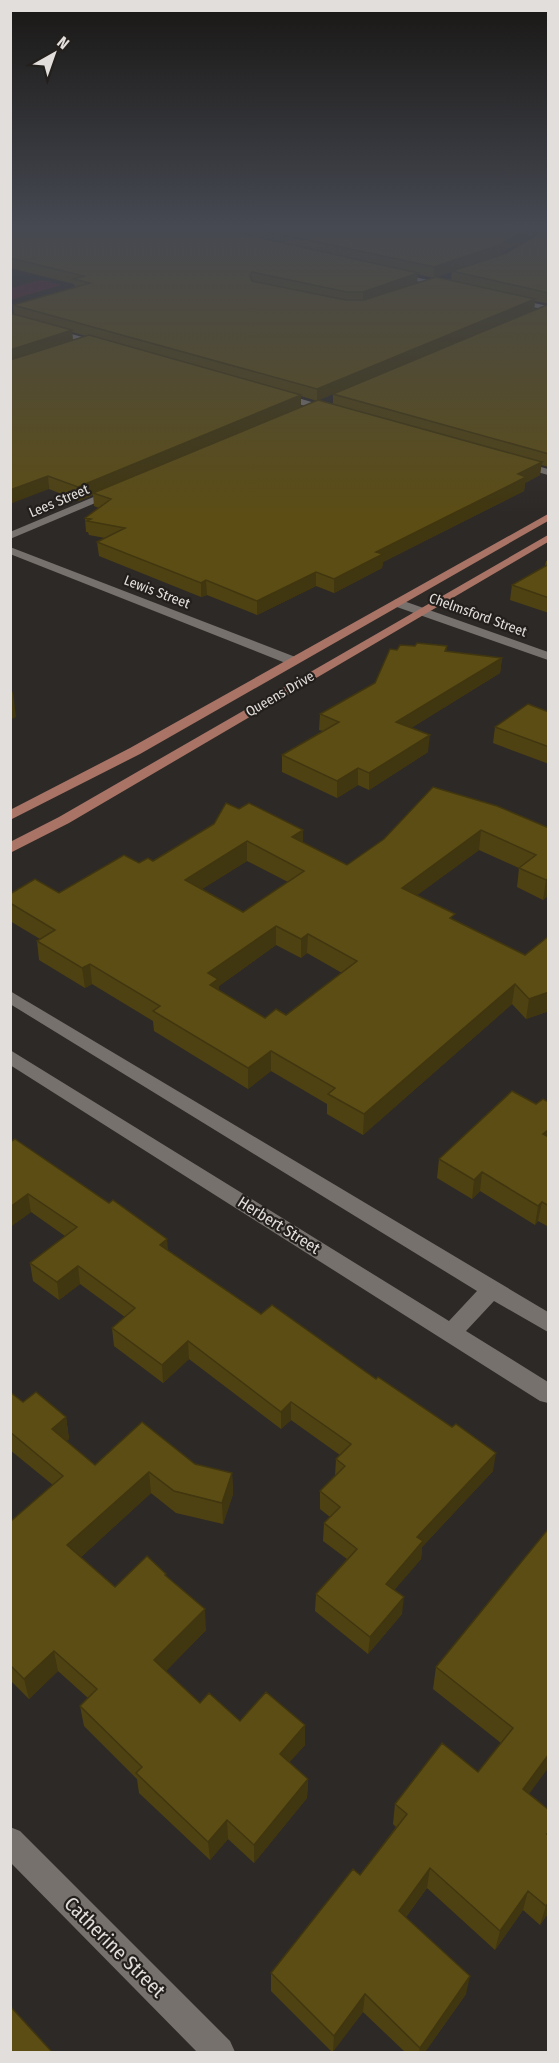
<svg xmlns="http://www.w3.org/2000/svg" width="559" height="2063" viewBox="0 0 559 2063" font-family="'Fira Sans Condensed',sans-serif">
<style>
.green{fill:#512330}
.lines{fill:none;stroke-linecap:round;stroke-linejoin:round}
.minor{fill:#76716d;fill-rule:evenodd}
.major{fill:#a97466;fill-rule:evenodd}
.wall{fill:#4f4212;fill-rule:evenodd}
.shaded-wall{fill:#40360f}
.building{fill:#5c4d15;stroke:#40360f;stroke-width:1.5;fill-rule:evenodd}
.labels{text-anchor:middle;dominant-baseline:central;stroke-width:4.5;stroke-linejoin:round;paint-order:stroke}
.far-street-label{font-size:14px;fill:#e1dedc;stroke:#231f1c}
.street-label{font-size:16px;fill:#e1dedc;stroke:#231f1c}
.near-street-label{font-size:20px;fill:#e1dedc;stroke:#231f1c}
</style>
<rect width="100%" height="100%" fill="#2d2926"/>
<path class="green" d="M41 280 61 285 11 300V288Z"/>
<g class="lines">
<path class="minor" d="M390 272 448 284 452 286 448 288 393 276 389 274Z
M510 298 548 306V310L507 302 506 300Z
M10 317 104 343 105 345 101 348 10 322Z
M278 392 335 409 337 411 332 414 275 397V393Z
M517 460 548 469V475L513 465V461Z
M115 488 120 491 119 493 10 539V532Z
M10 547 298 658 299 661 293 665 288 664 10 554Z
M398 599 548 652V660L394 606V600Z
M10 991 548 1312V1332L494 1301 466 1331 548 1382V1403L540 1401 10 1065V1050L449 1321 477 1291 10 1004Z
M10 1827 20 1831 230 2041 235 2052H197L10 1862Z"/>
<path class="major" d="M548 514V521L140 754 10 820V810L130 748Z
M548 535V542L69 823 10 853V842L59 817Z"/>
</g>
<path class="wall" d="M10 225H549V304L535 301 534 310 549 304V467L541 465 540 475 525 483 524 491 383 562 382 568 334 593 316 586 257 615 207 595 201 597 99 556 97 542 105 538 89 535 88 532H86L85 518 99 508 94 506 93 495 79 501 49 489 14 314 13 305 75 287 74 284 10 268ZM548 227 507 253 455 270 498 255ZM452 271 451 280 436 277ZM417 274 434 278 417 283ZM72 332 85 336 73 340ZM333 394V404L318 400ZM301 396 317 401 301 407Z
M549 560V613L510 600 512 585 545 566 546 561Z
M415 646H447L446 652 502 658 500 673 411 728 428 752 369 790 358 785 337 798 282 772V755L323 731 319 730 320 714 375 683 397 650Z
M549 712V764L493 743 495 727Z
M433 787 549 828V895L543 900 517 887 519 868 479 850 417 895 454 920 525 955 549 936V1011L526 1019 512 1004 363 1135 327 1114V1104L271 1071 248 1089 154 1031 153 1021 92 984 85 988 39 960 37 941 40 939 10 921V894L59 893 139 863 153 861 214 824 303 842 347 865 384 839ZM247 861 288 882 243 912 202 889ZM276 945 301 958 307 953 342 973 286 1015 265 1018 219 991V986Z
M549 1102V1227L538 1221 535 1225 480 1191 472 1199 437 1178 439 1159 536 1104Z
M10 1142 261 1314 493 1471 422 1547 421 1559 394 1590 402 1614 368 1654 315 1611 316 1594 347 1559 323 1541 324 1523 330 1517 320 1509V1491L335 1476 336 1459 340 1455 291 1420 281 1429 189 1359 163 1383 114 1346 112 1328 125 1317 80 1284 59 1300 33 1281 30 1263 65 1236 31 1212 10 1227Z
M10 1392 23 1402 66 1417 69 1439 66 1441 95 1465 195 1464 232 1473 233 1494 223 1524 176 1513 151 1493 81 1557 115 1587 167 1577 206 1630 166 1671 200 1703 240 1721 305 1745 289 1762 308 1779 307 1798 254 1863 228 1839 210 1860 139 1793 137 1779 84 1726 80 1706 88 1698 58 1671 29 1699 10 1680V1520L11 1521 53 1485 10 1450Z
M549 1528 529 1794 549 1810V1912L540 1925 523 1910 495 1950 427 1888 406 1917 466 1994 425 2052H405L363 2012 332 2052 271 1991V1973L360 1875 396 1827 393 1824 395 1804 478 1772 501 1743 433 1689 436 1667Z"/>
<path class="shaded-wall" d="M535 225H549L548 227 498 255 434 278V267Z
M418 273 417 283 363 303V292Z
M535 299 534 310 317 401V389Z
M72 330 73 342 10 362V350Z
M301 395V407L93 493V495L79 501 78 487Z
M542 462 540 475 525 483 524 491 383 562 382 568 334 593V579L376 552 518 474Z
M48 476 49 489 10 504V490Z
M316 572V586L257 615V601Z
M206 580 207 595 201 597V583Z
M502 658 500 673 395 738 396 722Z
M13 692 16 717 10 720V693Z
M430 735 428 752 369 790V773Z
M358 768V785L337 798V781Z
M303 830V849L292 837Z
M481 830 479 850 401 907 402 888Z
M247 841V861L186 899 185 880Z
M549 878V895L543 900 546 880Z
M276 926V945L219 986V999L210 1005 208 973Z
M308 934 307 953 301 958V939Z
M90 964 92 984 85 988 82 968Z
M515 984 512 1004 363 1135 364 1114Z
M549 992V1011L526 1019 529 999Z
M271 1051V1071L248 1089V1068Z
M549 1129V1144L543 1134Z
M482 1172 480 1191 472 1199 474 1180Z
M28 1194 31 1212 10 1227V1207Z
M542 1202 538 1221 535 1225 538 1206Z
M167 1239 169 1257 160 1245Z
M78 1266 80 1284 59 1300 57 1282Z
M188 1341 189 1359 163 1383 162 1365Z
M291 1402V1420L281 1429V1412Z
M66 1417 69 1439 56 1451 52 1429Z
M496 1453 493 1471 422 1547 421 1559 385 1601 386 1584 417 1537Z
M149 1472 151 1493 71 1566 67 1545Z
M232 1473 233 1494 223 1524 222 1503Z
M404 1597 402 1614 368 1654 370 1637Z
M205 1609 206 1630 156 1681 154 1660Z
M54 1651 58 1671 29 1699 24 1679Z
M305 1725V1745L280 1773V1754Z
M549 1754V1767L518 1809 523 1789Z
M308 1779 307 1798 254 1863V1845Z
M227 1820 228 1839 210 1860 208 1842Z
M430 1868 427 1888 396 1930 399 1911Z
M528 1891 523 1910 495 1950 500 1931Z
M549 1902V1912L540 1925 546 1906Z
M470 1976 466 1994 425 2052H419L420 2048Z
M365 1994 363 2012 333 2052 334 2036Z"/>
<path class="building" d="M10 225H203L418 273 363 292H347L252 272 250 275 252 281 346 300H364L436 277 535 299 317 389 13 305 90 283 74 279 84 276 10 258Z
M238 225H535L499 245 434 267Z
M549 227V293L452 271 507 253Z
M549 304V454L333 394Z
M10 313 72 330 10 350Z
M89 335 301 395 78 487 48 476 10 490V360Z
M318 400 542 462 518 474 526 477 376 552 383 554 334 579 316 572 257 601 206 580 201 583 97 542 125 528 87 521 91 519 85 518 111 499 93 493Z
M549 564V598L512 585Z
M417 643 447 646 445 651 502 658 396 722 430 735 369 773 358 768 337 781 282 755 339 722 320 714 375 683 390 649 397 650 400 645 415 646Z
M528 704 549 712V747L495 727Z
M433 787 497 806 549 828V878L546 880 519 868 536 855 481 830 402 888 455 914 450 918 525 955 549 936V992L529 999 515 984 364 1114 328 1094 335 1088 271 1051 248 1068 153 1011 160 1006 90 964 82 968 37 941 55 930 10 903V894L35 879 59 893 124 855 139 863 148 858 153 861 214 824 226 803 239 809 249 803 303 830 292 837 347 865 384 839ZM247 841 304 871 243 912 185 880ZM276 926 301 939 308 934 357 961 286 1015 276 1009 265 1018 210 985 218 979 208 973Z
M512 1091 536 1104 543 1099 549 1102V1129L543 1134 549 1137V1206L542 1202 538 1206 482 1172 474 1180 439 1159Z
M15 1139 109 1203 113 1200 167 1239 160 1245 261 1314 272 1305 376 1379 378 1377 452 1427 456 1424 496 1453 417 1537 423 1541 386 1584 404 1597 370 1637 316 1594 357 1549 324 1523 340 1507 320 1491 345 1466 336 1459 351 1444 291 1402 281 1412 188 1341 162 1365 112 1328 135 1308 78 1266 57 1282 30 1263 77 1227 28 1194 10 1207V1142Z
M10 1392 23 1402 36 1392 66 1417 52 1429 95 1465 142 1422 195 1464 232 1473 222 1503 174 1491 149 1472 67 1545 115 1587 147 1556 166 1574 165 1575 205 1609 154 1660 200 1703 209 1693 240 1721 266 1692 305 1725 280 1754 308 1779 254 1845 227 1820 208 1842 136 1773 142 1767 80 1706 97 1689 54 1651 24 1679 10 1665V1520L11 1521 63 1476 10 1432Z
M549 1528V1754L523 1789 549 1810V1832L547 1834 549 1835V1902L546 1906 528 1891 500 1931 430 1868 399 1911 470 1976 420 2048 365 1994 334 2036 271 1973 353 1869 360 1875 407 1814 395 1804 442 1743 478 1772 513 1728 436 1667Z
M10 2006 52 2052H10Z"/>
<linearGradient id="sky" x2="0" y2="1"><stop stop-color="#191715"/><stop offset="0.44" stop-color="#464952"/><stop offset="1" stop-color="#464952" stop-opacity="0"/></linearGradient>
<rect width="559" height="514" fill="url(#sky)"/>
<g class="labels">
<g class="far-street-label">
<text transform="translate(59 501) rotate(-23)">Lees Street</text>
<text transform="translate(157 592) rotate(21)">Lewis Street</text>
<text transform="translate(478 615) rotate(20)">Chelmsford Street</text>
<text transform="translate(280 694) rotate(-30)">Queens Drive</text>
</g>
<g class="street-label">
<text transform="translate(279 1225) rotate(32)">Herbert Street</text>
</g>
<g class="near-street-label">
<text transform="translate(115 1947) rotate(45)">Catherine Street</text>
</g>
</g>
<rect width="559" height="2063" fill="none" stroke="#e1dedc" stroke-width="24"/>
<g transform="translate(54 54) rotate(40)" stroke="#231f1c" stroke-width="4.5" paint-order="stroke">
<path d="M0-4.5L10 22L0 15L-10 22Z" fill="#e1dedc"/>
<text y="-9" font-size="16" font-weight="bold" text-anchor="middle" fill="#e1dedc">N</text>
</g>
</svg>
